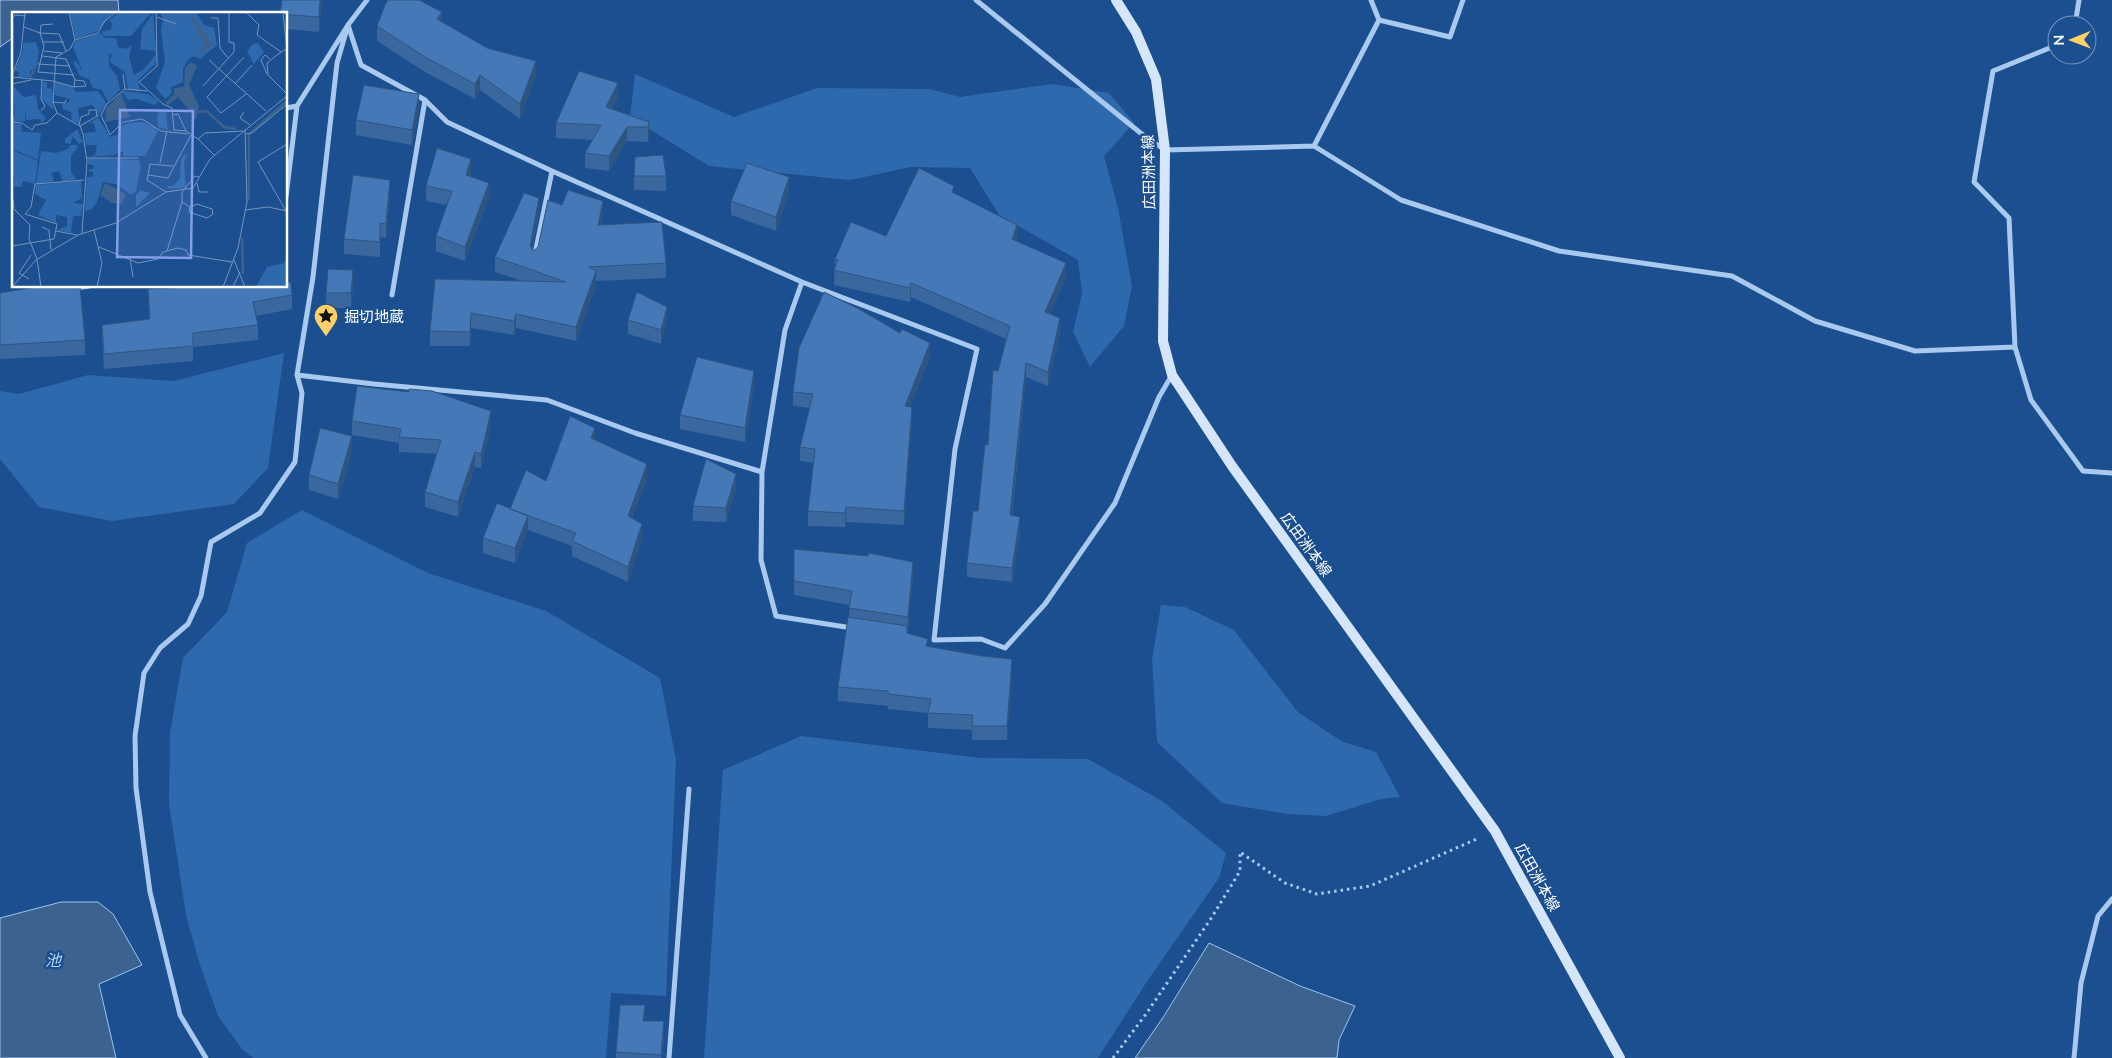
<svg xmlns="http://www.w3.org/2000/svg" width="2112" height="1058" viewBox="0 0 2112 1058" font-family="Lato,'Noto Sans JP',sans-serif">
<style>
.green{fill:#2e69ad}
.water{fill:#3c6290;stroke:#9cc4f0}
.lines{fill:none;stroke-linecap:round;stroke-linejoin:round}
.path{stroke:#a9c9ee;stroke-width:3;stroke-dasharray:2.5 4;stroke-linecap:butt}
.street{stroke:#a9c9ee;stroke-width:5}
.secondary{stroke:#d6e6fa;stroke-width:10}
.wall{fill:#3a679d}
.shaded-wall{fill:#305480}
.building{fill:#4478b7;stroke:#305480}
.labels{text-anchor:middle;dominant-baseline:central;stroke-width:5;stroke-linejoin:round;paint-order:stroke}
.street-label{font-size:15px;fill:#fff;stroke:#1b4f8f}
.poi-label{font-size:15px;fill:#fff;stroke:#1b4f8f;text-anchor:start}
.water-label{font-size:16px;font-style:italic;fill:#b5d3f5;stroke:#1b4f8f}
.inset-river{fill:none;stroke:#3c6290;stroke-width:2.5}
.inset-road{fill:none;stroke:#7695bc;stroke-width:1}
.view{fill:#839eea;fill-opacity:0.15;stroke:#839eea;stroke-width:2.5}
.inset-edge{fill:none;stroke:#fff;stroke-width:2.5}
</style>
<rect width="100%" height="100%" fill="#1b4f8f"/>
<path class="green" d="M635 74 734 117 817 88 930 89 960 97 1052 84 1109 93 1134 123 1104 156 1118 208 1132 286 1124 326 1090 367 1073 332 1082 294 1078 260 999 215 970 168 911 167 850 180 709 166 630 117Z
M284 353 268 468 234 504 112 521 39 507 0 459V391L19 394 88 375 174 381Z
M302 510 428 573 546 611 660 678 676 760 666 996 611 993 606 1058H253L242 1049 218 1016 199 962 186 915 169 804 170 733 183 658 227 612 247 543Z
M1161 605 1185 607 1234 630 1298 712 1341 741 1376 752 1400 797 1381 799 1326 816 1287 814 1222 803 1157 742 1152 660Z
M801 736 981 758 1088 759 1162 801 1226 853 1219 878 1148 980 1098 1058H704L723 770Z"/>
<path class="water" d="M0 0H118L119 14H14V37L0 47Z
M61 902H98L113 914 142 965 99 984 116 1058H0V918Z
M1209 943 1300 986 1355 1006 1339 1040 1337 1058H1135L1164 1016Z"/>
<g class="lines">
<path class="path" d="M1113 1058 1146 1014 1212 917 1240 871V852L1285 883 1317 894 1370 886 1479 838"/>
<path class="street" d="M976 0 1143 135 1165 150 1314 146 1401 200 1559 251 1732 276 1815 321 1915 351 2015 347
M1379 20 1450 37 1463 0
M348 25 361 65 425 100 447 122 552 171 802 282 977 349 955 449 934 640 981 639 1005 648 1045 604 1115 503 1159 397 1172 375
M2075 25 2079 0
M2057 45 1993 71 1974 182 2009 218 2015 347 2031 400 2083 471 2112 473
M286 108 297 106
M1314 146 1379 20 1371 0
M286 197 297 106 348 25 367 0
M535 254 552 171
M802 282 785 330 762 472 761 560 776 616 852 628
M75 288 89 286
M392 295 425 100
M297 375 374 384 547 400 635 433 762 472
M206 1058 180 1015 150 892 136 788 135 736 144 673 160 648 188 624 201 596 211 542 260 513 295 462 302 393 297 375 313 277 337 63 348 25
M669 1058 689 789
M2074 1058 2081 983 2098 916 2112 899"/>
<path class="secondary" d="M1116 0 1136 32 1156 79 1165 150 1163 341 1172 375 1232 466 1495 831 1620 1058"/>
</g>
<path class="wall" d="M322 0 319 32 286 29V14Z
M442 22 536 75 520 119 480 90 475 99 425 72 377 41V26Z
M618 98 612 109 649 122V137L648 142 627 141 609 171 585 168V153L593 140 556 138V123Z
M419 109 412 145 356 135V120Z
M471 174 470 177 489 197 465 261 436 251V236L447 205 426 201V186Z
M634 176H666V191L634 190Z
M789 191 776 231 731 215V201Z
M954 193 1017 239 1016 241 1066 277 1050 314 1060 333 1048 386 1026 377 1012 516 1020 531 1012 582 967 577V563L978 511 988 445 998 371 1006 339 911 297 910 302 834 285 835 259 886 236Z
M390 194 386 238 380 237V257L344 254V239Z
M539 212 532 249 533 251 603 216 601 225 666 263V278L596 281V285L576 341 516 328 514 335 471 328 470 346H430V331L522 281 495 272V257Z
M353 285 351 308H326V293Z
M148 289 292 295V309L256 316 258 325V340L193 347V361L104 369 102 339V325L149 319Z
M0 293 85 340V355L0 359Z
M628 320 667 321 661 344 628 334Z
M930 358 910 406 912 421 904 525 846 522 845 527 808 526V511L814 463 800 461V447L810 408 793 406V392Z
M754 386 745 442 680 429V415Z
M352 421 491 425 481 468 475 467 458 517 425 507V492L436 454 399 452V443L352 435Z
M595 439 647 479 632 518 642 538 628 582 572 556V546L528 530 515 563 483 553V538L510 509 546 481Z
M352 451 338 499 309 490V475Z
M736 489 726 522 693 521V506Z
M794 549 913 576 907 633 928 646 1012 673 1007 740H972V730L928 728V713L888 709V706L838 701V687L849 617 850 605 794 595Z
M645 1021 664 1036 662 1058H616V1052Z"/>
<path class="shaded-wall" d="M320 0H322L319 32V17Z
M442 12V26L437 19Z
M536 61V75L520 119V104Z
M480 75V90L475 99V84Z
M618 83V98L606 122V107Z
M419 94V109L412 145V130Z
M649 122V137L648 142V127Z
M627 127V141L609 171V156Z
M471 159V174L466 190V175Z
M789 177V191L776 231V217Z
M390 180V194L386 238V224Z
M489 183V197L465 261V247Z
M539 198V212L530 260V246Z
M603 201V216L598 240V225Z
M1017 225V239L1012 254V239Z
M1066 263V277L1045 327V312Z
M353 270V285L351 308V293Z
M596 271V285L576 341V327Z
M911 283V297L910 302V288Z
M667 307V321L661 344V330Z
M471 313V328L470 346V332Z
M516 314V328L514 335V321Z
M1060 318V333L1048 386V372Z
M930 343V358L905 420V406Z
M1026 363V377L1010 530V515Z
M754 371V386L745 442V428Z
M912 407V421L904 525V511Z
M491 411V425L481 468V454Z
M595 428V442L591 438Z
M352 436V451L338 499V484Z
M475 452V467L458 517V502Z
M647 464V479L628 530V516Z
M736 474V489L726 522V508Z
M846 507V522L845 527V513Z
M528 516V530L515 563V548Z
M1020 517V531L1012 582V568Z
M642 524V538L628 582V567Z
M913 562V576L908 632V617Z
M1012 659V673L1007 740V726Z
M645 1005V1020L643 1036V1021Z
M664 1021V1036L662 1058H661Z"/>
<path class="building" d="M282 0H320L319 17 280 14Z
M388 0H419L442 12 437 19 487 48 536 61 520 104 480 75 475 84 425 57 377 26 385 5Z
M579 71 618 83 606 107 649 122 648 127H627L609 156 585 153 601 125 556 123Z
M364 85 419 94 412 130 356 120Z
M437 148 471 159 466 175 489 183 465 247 436 236 452 191 426 186Z
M663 155 666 176H634L635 157Z
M747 163 789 177 776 217 731 201Z
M919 168 954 186 952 192 1017 225 1012 239 1066 263 1045 312 1060 318 1048 372 1026 363 1010 515 1020 517 1012 568 967 563 973 511H978L985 444 988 445 993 370 998 371 1010 326 911 283 910 288 834 270 838 260 835 259 851 222 886 236Z
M353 175 390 180 386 224 380 223V242L344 239Z
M568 190 603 201 598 225 662 222 666 263 589 267 596 271 576 327 516 314 514 321 471 313 470 332 430 331 435 279 566 282 495 257 524 193 539 198 530 246 533 251 538 247 548 200 562 205Z
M328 269 353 270 351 293H326Z
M286 282H291L292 295 253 302 258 325 193 333V346L104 354 102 325 150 319 148 289 206 286H286Z
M42 286H80L85 340 0 345V293Z
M637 292 667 307 661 330 628 320Z
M824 292 859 309 900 333 902 329 930 343 905 406 912 407 904 511 846 507 845 513 808 511 815 449 800 447 813 394 793 392 799 348Z
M697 357 754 371 745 428 680 415Z
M357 386 409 392V389L432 391 491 411 481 454 475 452 458 502 425 492 441 440 399 437 401 429 352 421Z
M570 416 595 428 591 438 647 464 628 516 642 524 628 567 572 541 576 533 510 509 526 470 546 481Z
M320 428 352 436 338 484 309 475Z
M706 459 736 474 726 508 693 506Z
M497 503 528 516 515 548 483 538Z
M794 549 868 556 869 553 913 562 908 617 849 608 852 591 794 581Z
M848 617 907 626V633L928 639 926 646 982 656 1012 659 1007 726H972L973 715 928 713 931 699 888 694V691L838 687Z
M620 1005H645L643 1021H664L661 1055 616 1052Z"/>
<defs>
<symbol id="sight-pin" viewBox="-11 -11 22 30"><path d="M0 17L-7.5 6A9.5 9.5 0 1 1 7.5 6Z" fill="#ffd166" stroke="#1b4f8f"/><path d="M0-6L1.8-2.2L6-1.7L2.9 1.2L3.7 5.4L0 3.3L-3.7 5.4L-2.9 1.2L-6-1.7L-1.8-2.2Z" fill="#111"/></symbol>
</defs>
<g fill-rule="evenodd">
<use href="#sight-pin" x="312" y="302" width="28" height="38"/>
</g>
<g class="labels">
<g class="street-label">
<text transform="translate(1148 172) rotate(-91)">広田洲本線</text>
<text transform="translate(1307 544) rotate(54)">広田洲本線</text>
<text transform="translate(1538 877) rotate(61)">広田洲本線</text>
</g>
<g class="poi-label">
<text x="344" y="316">掘切地蔵</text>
</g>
<g class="water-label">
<text x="53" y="959">池</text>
</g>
</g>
<g transform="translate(12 12)">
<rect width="275" height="275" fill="#1b4f8f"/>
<path d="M58 0H102L86 19 64 27ZM107 0 139 1 119 24H91L90 19 99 18 100 12 97 8ZM148 0H184L192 13 202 16 205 33 188 47 182 44 177 47 171 56V70L159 75 160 81 153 87 144 76 153 50 149 18 151 7ZM141 1 144 39 128 37 130 17ZM89 21 92 26H104L106 35 114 37 120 33 117 45 122 63 132 57 145 41 143 52 126 68 128 80 116 77 113 60 98 50 100 42 92 43H97V54L105 64 108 78 96 90 90 78 81 76 77 67 68 64 61 50 64 49 69 56 66 58 70 57 61 35 64 29ZM24 30 27 40 24 56 18 59V65H6L7 60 3 59 11 39V31ZM246 31 252 40 242 52 235 39 241 32ZM31 70H35V76L40 77 41 98 30 87ZM43 70 60 75 64 80 86 79 95 92 87 102 80 93 66 96 68 112 60 109 59 100 51 97 50 92 56 91 58 87 43 83ZM1 74 12 85 24 83 26 97 34 106 30 111 28 107 14 108 13 95V109L0 110V105L3 104ZM113 79 136 82 146 89 143 93 125 87 116 88 110 80ZM154 97 155 111 156 118 146 115 145 106 146 101ZM86 105 98 125 105 123 108 114 117 111 130 110 143 115 146 119 133 144H111V140H106L104 143 77 145 83 143 85 133H74L72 121 84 120 82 111H78ZM0 111 9 112 10 119H4L29 121 26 148 0 137ZM65 117 71 130 67 132 60 124 59 132 53 131V127ZM58 133H65L66 136 59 143V160L64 167 51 170 47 159 39 161 42 169 24 172 29 139 44 141 56 137ZM0 138 26 149 23 172 11 169 9 175H2ZM172 143H175L172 150 174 176 157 177 155 174H162L168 166 169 148ZM76 146 127 148 129 154 124 179 119 183 104 172 91 170 85 190 80 197 73 199 75 165H81V160L75 158 81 157 82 154 76 152ZM69 169 70 186 61 191 71 192 69 204H61L59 221 45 218 55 214V205L44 203V211L26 203 34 188 23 182 24 173ZM128 178 138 181 124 195V183ZM275 245V275H244L255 255 272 251Z" fill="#2e69ad"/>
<path d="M179 1 201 32 191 42 187 39 191 32 177 3ZM179 50 185 54 177 73 187 94 184 107H180V102L166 85 156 93 153 91 162 82V76L172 75 173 56ZM109 81 118 105 93 110 94 97ZM93 171 114 182 110 192 100 191 88 183Z" fill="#3c6290"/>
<path class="inset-river" d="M18 66 26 50M185 100 195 99 212 115 224 117M237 188V122L275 89M230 226 231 262"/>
<path class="inset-road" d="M57 0 63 28 58 37 44 45 41 90 45 101 68 114 71 122 75 149 70 221M144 0 145 54 127 70 151 92 160 96 162 118 174 119 186 127 202 143M234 0 247 13 245 23 269 40 275 37M275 1 271 2 275 37M145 5 164 12M0 6 3 3 14 4M199 6H206L208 36 216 46M12 15 28 21 29 13 41 12M63 28 86 21 92 10 104 0M31 30H52M32 39 50 41M54 39 47 22 28 21 32 34 26 60 62 63M269 40 255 51 256 63 275 82M30 44 54 47 63 68M232 45 195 85 209 101 234 82M197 48 254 99M26 52 58 54M111 62 113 77M255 62 249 48 253 43 258 47M0 64 9 40 13 0M0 65 41 69M41 69 62 75 74 74 72 69 63 68 62 75M0 72 19 68M223 72 240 53M191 74 222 40V31L217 30V0M135 79 113 77 95 92 89 103 98 123 111 110 130 107 149 119 176 122M41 90 53 91 54 88M29 99 33 94 29 87 30 68M232 100 228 106 238 113M161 103 166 102 174 119M0 110 10 111 20 118 23 113 35 111 45 101M67 113 69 105 77 102V98H84L85 104M68 114 87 103M234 122 240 121 275 92M186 127 193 121 231 119M74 146H126M148 151 155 119M136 163 138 152 161 154M185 171 187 180H196M154 180 135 168 136 163 156 166 179 123M0 181 2 196M170 190 178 195 185 192 200 197 201 202 195 206 177 200 178 195M0 195 18 213 17 227 25 247 29 275M233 198 256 195 275 199M274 199 246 150 275 132M13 202 19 195 23 172 72 168M30 215 37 218 39 238M82 218 90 251 85 275M44 219 65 223M0 234 42 227 45 212 13 202M87 235 126 251 146 247 151 240 166 236 174 238 176 243 220 250M155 239 170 190V180L183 164 187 165M118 246 121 265M222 248 233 275M17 267 7 261 19 243M0 275 24 248 66 223 104 211 154 180 181 176 198 147 275 84M211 275 226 236 235 190 233 117M221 275 228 260"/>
<path class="view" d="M108 98 181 99 179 246 105 245Z"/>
<rect width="275" height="275" class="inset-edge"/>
</g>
<g transform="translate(2072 40) rotate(269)"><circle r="24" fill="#1b4f8f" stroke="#7695bc"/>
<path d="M0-4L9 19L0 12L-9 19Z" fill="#ffd166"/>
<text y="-8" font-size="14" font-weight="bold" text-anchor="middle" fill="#ffffff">N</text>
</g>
</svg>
